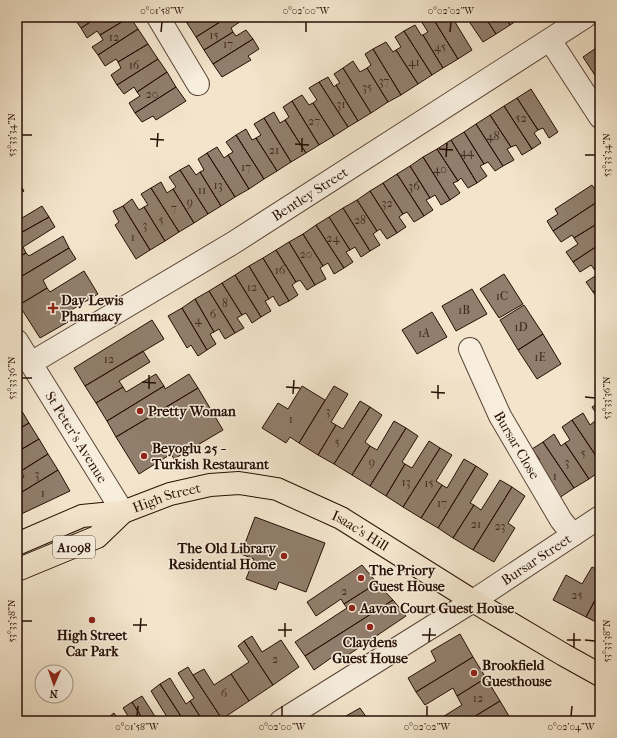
<svg xmlns="http://www.w3.org/2000/svg" width="617" height="738" viewBox="0 0 617 738" font-family="'IM FELL French Canon',serif">
<style>
.green{fill:#d0c1aa;stroke:#7c6857}
.building{fill:#917e6c;stroke:#270f04}
.lines{fill:none;stroke-linecap:round;stroke-linejoin:round}
.minor-casing{stroke:#5a4436;stroke-width:24}
.major-casing{stroke:#270f04;stroke-width:24}
.minor{stroke:#f7eede;stroke-width:22}
.major{stroke:#f3e5cc;stroke-width:22}
.ticks{fill:none;stroke:#270f04;stroke-width:1.5}
.poi-dot{fill:#8f2418;stroke:#f7eede;stroke-width:1.5}
.labels{text-anchor:middle;dominant-baseline:central;stroke-width:3;stroke-linejoin:round;paint-order:stroke}
.number-label{font-size:12px;fill:#422b1e}
.shield{fill:#f7eede;stroke:#655245;stroke-width:1}
.shield-label{font-size:13px;font-weight:bold;fill:#270f04}
.street-label{font-size:14px;fill:#270f04;stroke:#f7eede}
.poi-label{font-size:14px;font-weight:bold;fill:#270f04;stroke:#f7eede;text-anchor:start}
.neatline{fill:none;stroke:#270f04;stroke-width:1.5}
.ticks-label{font-size:10px;text-anchor:middle;fill:#270f04}
</style>
<rect width="100%" height="100%" fill="#f3e5cc"/>
<filter id="stains"><feTurbulence type="fractalNoise" baseFrequency=".005" numOctaves="4"/><feColorMatrix values="0 0 0 0 .2 0 0 0 0 .09 0 0 0 0 .02 0 0 0 .5 -.17"/></filter>
<radialGradient id="worn" r=".72"><stop offset=".6" stop-color="#630" stop-opacity="0"/><stop offset="1" stop-color="#630" stop-opacity=".3"/></radialGradient>
<path class="green" d="M89 525 91 529 47 548 45 543Z"/>
<path class="building" d="M76 17H98L81 28 74 18Z
M98 17H130L100 35 97 31 87 38 81 28Z
M130 17 138 29 98 55 92 47 103 40 100 35Z
M183 17H196L187 23Z
M196 17H228L196 37 187 23Z
M228 17H239L241 21 231 28 233 32 204 50 196 37Z
M428 17H432L458 59 443 68 423 35 428 32 421 21Z
M432 17H447L449 19 452 17 472 50 458 59Z
M466 17H485L496 34 483 42Z
M485 17H505L510 25 496 34Z
M505 17H522L510 25Z
M415 25 421 35H423L443 68 432 75 404 31Z
M138 29 148 44 118 62 116 59 105 66 98 55Z
M246 30 253 39 213 64 204 50 233 32 236 36Z
M404 31 432 75 418 84 396 50 401 47 395 37Z
M253 39 259 49 248 56 251 60 222 77 213 64Z
M386 42 393 52 396 50 418 84 401 95 373 49Z
M148 44 158 59 117 85 111 75 121 68 118 62Z
M596 48 600 54V83L583 57Z
M373 49 401 95 388 102 367 68 371 65 365 54Z
M158 59 167 72 137 92 134 87 124 94 117 85Z
M353 61 360 72 367 68 388 102 371 113 343 68Z
M343 68 371 113 358 121 336 85 340 83 334 74Z
M167 72 176 87 135 113 129 103 140 96 137 92Z
M328 77 334 87 336 85 358 121 348 127 319 82Z
M319 82 348 127 334 136 313 103 317 100 309 88Z
M176 87 186 101 156 120 153 116 142 122 135 113Z
M531 89 558 132 549 138 543 128 538 130 517 98Z
M302 95 309 105 313 103 334 136 319 145 292 101Z
M517 98 538 130 534 133 541 143 532 149 504 106Z
M292 101 319 145 306 153 285 120 289 117 283 107Z
M504 106 532 149 522 155 516 145 511 147 490 115Z
M274 112 280 123 285 120 306 153 291 162 264 118Z
M490 115 511 147 507 149 514 160 503 166 476 124Z
M264 118 291 162 277 171 256 138 261 135 254 124Z
M476 124 503 166 495 171 488 162 484 164 464 132Z
M246 129 252 140 256 138 277 171 264 179 236 135Z
M464 132 484 164 480 166 487 176 477 183 451 140Z
M236 135 264 179 249 189 228 155 233 152 226 142Z
M451 140 477 183 468 188 461 178 458 181 437 149Z
M217 147 224 158 228 155 249 189 235 197 207 153Z
M437 149 458 181 453 183 460 193 450 200 423 157Z
M207 153 235 197 221 206 200 172 204 170 198 159Z
M423 157 450 200 441 205 435 195 430 198 410 166Z
M189 165 196 175 200 172 221 206 208 214 180 170Z
M410 166 430 198 426 200 433 210 424 216 397 174Z
M180 170 208 214 194 223 173 189 176 187 169 177Z
M397 174 424 216 414 222 407 212 403 214 383 183Z
M18 181 24 191 17 195V182Z
M161 182 167 193 173 189 194 223 179 232 151 188Z
M383 183 403 214 399 217 406 227 397 233 370 191Z
M592 185 600 197V200L553 231 547 221 558 214 555 209Z
M151 188 179 232 165 241 144 207 148 205 141 194Z
M370 191 397 233 387 239 380 229 377 231 357 200Z
M132 199 139 210 144 207 165 241 150 250 123 206Z
M357 200 377 231 373 234 380 245 370 251 343 208Z
M600 200V222L574 238 572 235 561 242 553 231Z
M42 206 49 217 17 235V221Z
M123 206 150 250 136 259 115 225 119 222 113 211Z
M343 208 370 251 361 257 355 247 350 250 329 217Z
M49 217 55 227 23 247 26 253 17 258V235Z
M329 217 350 250 346 252 353 262 344 268 316 225Z
M600 222V244L573 262 566 252 578 244 574 238Z
M316 225 344 268 334 274 328 263 323 266 303 234Z
M303 234 323 266 320 268 326 279 315 285 289 242Z
M63 236 69 248 17 279V258L26 253 29 256Z
M289 242 315 285 307 290 300 280 296 282 276 250Z
M600 244V265L594 269 591 265 580 272 573 262Z
M69 248 76 259 43 280 47 288 19 305 17 302V279Z
M276 250 296 282 292 285 298 295 289 301 263 258Z
M263 258 289 301 279 306 273 296 269 299 249 266Z
M600 265V288L593 292 586 282 598 274 594 269Z
M249 266 269 299 265 301 271 311 261 317 235 275Z
M84 271 98 294 63 315 68 322 40 338 19 305 47 288 50 292Z
M504 274 523 304 499 318 480 289Z
M235 275 261 317 252 323 246 313 242 315 222 283Z
M222 283 242 315 237 318 244 328 235 333 209 291Z
M600 288V302L593 292Z
M472 289 487 314 456 331 442 306Z
M209 291 235 333 225 339 219 329 214 332 195 299Z
M195 299 214 332 210 334 216 344 207 350 182 308Z
M524 305 543 334 518 350 500 320Z
M182 308 207 350 198 356 191 345 187 348 168 316Z
M432 312 447 337 417 354 402 330Z
M152 320 164 339 85 386 74 368Z
M543 334 561 364 537 379 518 350Z
M143 351 150 362 119 381 123 387 96 403 85 386Z
M156 374 164 386 107 421 96 403 123 387 126 392Z
M189 374 198 388 116 437 107 421 164 386 165 389Z
M302 386 325 400 299 443 290 437 286 443 262 428 278 403 288 409Z
M334 386 348 394 331 422 336 425 318 455 299 443Z
M198 388 223 430 174 459 171 454 139 474 116 437Z
M360 401 370 407 334 464 318 455 336 425 343 429Z
M600 402V429L595 421 600 419 592 407Z
M370 407 382 415 365 442 370 446 352 475 334 464Z
M20 408 29 423 17 430V410Z
M583 413 590 425 595 421 600 429V462L572 420Z
M572 420 600 462V471L589 479 565 443 570 440 562 427Z
M394 421 406 428 370 486 352 475 370 446 377 450Z
M29 423 39 439 17 452V430Z
M406 428 418 436 402 462 405 464 386 496 370 486Z
M554 434 561 446 565 443 589 479 574 488 543 442Z
M39 439 48 454 21 471 18 467H17V452Z
M429 441 440 448 403 507 386 496 405 464 412 468Z
M543 442 574 488 559 498 535 463 540 460 532 449Z
M440 448 452 455 436 481 442 485 421 518 403 507Z
M48 454 58 470 17 495V481L24 477 21 471Z
M464 459 476 466 438 528 421 518 442 485 447 488Z
M476 466 488 474 470 503 474 505 453 538 438 528Z
M58 470 70 491 17 516V495Z
M500 480 512 487 473 550 453 538 474 505 481 510Z
M512 487 525 496 508 523 515 528 494 562 473 550Z
M255 517 325 543 306 592 279 582 276 590 246 579 254 559 241 554Z
M362 565 377 583 344 604 341 599 316 616 307 602Z
M600 566V591L586 617 553 600 566 575 582 584 592 567 598 570Z
M377 583 393 600 305 656 295 642 347 608 344 604Z
M600 591V624L586 617Z
M393 600 406 616 342 659 338 653 314 670 305 656Z
M460 634 473 657 416 692 408 678 436 661 431 651Z
M252 636 262 652 281 640 299 667 273 685 244 641Z
M244 641 273 685 249 701 231 674 249 662 238 646Z
M473 657 486 678 457 696 453 688 425 705 416 692Z
M188 667 193 675 222 719 217 721H203L190 701 194 698 178 673Z
M204 669 214 685 231 674 249 701 222 719 193 675Z
M170 678 186 704 190 701 203 721H184L160 684Z
M486 678 500 701 467 721H436L462 705 457 696Z
M160 684 184 721H164L163 719 167 717 151 691Z
M142 696 158 721H144L132 702Z
M500 701 512 721H467Z
M132 702 144 721H131L123 708Z
M360 708 369 721H349L346 716Z
M114 713 119 721H106L105 720Z
M346 716 349 721H338Z"/>
<g class="lines">
<defs>
<g id="minor">
<path d="M158 17 198 84"/>
<path d="M550 40 600 117"/>
<path id="s1" d="M17 341 123 512"/>
<path id="s2" d="M470 349 500 416 561 520 573 535"/>
<path id="s3" d="M31 363 233 243 585 17"/>
<path id="s4" d="M281 721 473 601 600 517"/>
</g>
<g id="major">
<path id="s5" d="M17 544 82 516 123 512 170 494 210 485 239 483 277 489 341 518 473 601 564 655 600 675"/>
<path d="M17 570 97 537 123 512"/>
</g>
</defs>
<use href="#minor" class="minor-casing"/>
<use href="#major" class="major-casing"/>
<use href="#minor" class="minor"/>
<use href="#major" class="major"/>
</g>
<path class="ticks" d="M161 32 162 22M306 32V22M450 32 451 22M22 135H32M150 139 164 140M295 144 309 145M157 147 158 133M439 149 453 150M302 152V138M585 155H595M446 157 447 143M22 378H32M142 382 156 383M286 387 300 388M149 389V375M431 392 445 393M293 394 294 380M585 397 595 398M438 399V385M22 621H32M133 625H147M278 630H292M140 632 141 618M422 635H436M285 637V623M567 640H581M585 640 595 641M429 642 430 628M574 647V633M137 716 138 706M282 716V706M427 716V706M571 716 572 706"/>
<g class="poi-dot">
<path d="M51 302h4v4h4v4h-4v4h-4v-4h-4v-4h4z"/>
<circle cx="140" cy="411" r="4"/>
<circle cx="144" cy="456" r="4"/>
<circle cx="284" cy="556" r="4"/>
<circle cx="361" cy="578" r="4"/>
<circle cx="352" cy="608" r="4"/>
<circle cx="92" cy="620" r="4"/>
<circle cx="370" cy="627" r="4"/>
<circle cx="474" cy="673" r="4"/>
</g>
<g class="labels">
<g class="number-label">
<text x="214" y="35">15</text>
<text x="114" y="37">12</text>
<text x="228" y="44">17</text>
<text x="440" y="47">45</text>
<text x="414" y="62">41</text>
<text x="134" y="65">16</text>
<text x="384" y="81">37</text>
<text x="367" y="87">35</text>
<text x="152" y="94">20</text>
<text x="341" y="104">31</text>
<text x="521" y="118">52</text>
<text x="314" y="121">27</text>
<text x="493" y="136">48</text>
<text x="274" y="150">21</text>
<text x="467" y="152">44</text>
<text x="246" y="167">17</text>
<text x="440" y="169">40</text>
<text x="218" y="185">13</text>
<text x="414" y="186">36</text>
<text x="202" y="190">11</text>
<text x="190" y="202">9</text>
<text x="387" y="203">32</text>
<text x="174" y="208">7</text>
<text x="161" y="220">5</text>
<text x="360" y="220">28</text>
<text x="145" y="225">3</text>
<text x="133" y="237">1</text>
<text x="333" y="238">24</text>
<text x="306" y="254">20</text>
<text x="280" y="270">16</text>
<text x="252" y="287">12</text>
<text x="502" y="296">1C</text>
<text x="225" y="303">8</text>
<text x="464" y="310">1B</text>
<text x="213" y="314">6</text>
<text x="198" y="320">4</text>
<text x="521" y="327">1D</text>
<text x="424" y="333">1A</text>
<text x="540" y="357">1E</text>
<text x="109" y="359">12</text>
<text x="328" y="411">3</text>
<text x="291" y="419">1</text>
<text x="337" y="442">5</text>
<text x="583" y="453">5</text>
<text x="372" y="462">9</text>
<text x="567" y="462">3</text>
<text x="37" y="474">3</text>
<text x="555" y="476">1</text>
<text x="406" y="482">13</text>
<text x="429" y="483">15</text>
<text x="43" y="493">1</text>
<text x="442" y="503">17</text>
<text x="476" y="524">21</text>
<text x="500" y="526">23</text>
<text x="344" y="591">2</text>
<text x="577" y="595">25</text>
<text x="275" y="659">2</text>
<text x="224" y="693">6</text>
<text x="478" y="698">12</text>
</g>
<rect class="shield" x="53" y="536" width="42" height="22" rx="3"/>
<g class="shield-label">
<text x="74" y="547">A1098</text>
</g>
<g class="street-label">
<text stroke="none"><textPath href="#s3" startOffset="326">Bentley Street</textPath></text>
<text stroke="none"><textPath href="#s1" startOffset="113">St Peter's Avenue</textPath></text>
<text stroke="none"><textPath href="#s2" startOffset="107">Bursar Close</textPath></text>
<text stroke="none"><textPath href="#s5" startOffset="158">High Street</textPath></text>
<text stroke="none"><textPath href="#s5" startOffset="364">Isaac's Hill</textPath></text>
<text stroke="none"><textPath href="#s4" startOffset="302">Bursar Street</textPath></text>
</g>
<g class="poi-label">
<text x="61" y="300">Day Lewis<tspan x="61" dy="16">Pharmacy</tspan></text>
<text x="148" y="411">Pretty Woman</text>
<text x="152" y="448">Beyoglu 25 -<tspan x="152" dy="16">Turkish Restaurant</tspan></text>
<text x="276" y="548" text-anchor="end">The Old Library<tspan x="276" dy="16">Residential Home</tspan></text>
<text x="369" y="570">The Priory<tspan x="369" dy="16">Guest House</tspan></text>
<text x="360" y="608">Aavon Court Guest House</text>
<text x="92" y="635" text-anchor="middle">High Street<tspan x="92" dy="16">Car Park</tspan></text>
<text x="370" y="642" text-anchor="middle">Claydens<tspan x="370" dy="16">Guest House</tspan></text>
<text x="482" y="665">Brookfield<tspan x="482" dy="16">Guesthouse</tspan></text>
</g>
</g>
<rect width="617" height="738" fill="none" stroke="#f3e5cc" stroke-width="44"/>
<g transform="translate(54 684) rotate(182)"><circle r="19" fill="#f7eede" stroke="#a49587"/>
<path d="M0-3L7 15L0 10L-7 15Z" fill="#8f2418"/>
<text y="-6" font-size="11" font-weight="bold" text-anchor="middle" fill="#270f04">N</text>
</g>
<rect x="22" y="22" width="573" height="694" class="neatline"/>
<g class="ticks-label">
<text x="162" y="14">0°01'58"W</text>
<text x="306" y="14">0°02'00"W</text>
<text x="451" y="14">0°02'02"W</text>
<text transform="translate(11 135) rotate(-90)" y="4">53°33'34"N</text>
<text transform="translate(606 155) rotate(-90)" y="4">53°33'34"N</text>
<text transform="translate(11 378) rotate(-90)" y="4">53°33'36"N</text>
<text transform="translate(606 398) rotate(-90)" y="4">53°33'36"N</text>
<text transform="translate(11 621) rotate(-90)" y="4">53°33'38"N</text>
<text transform="translate(606 641) rotate(-90)" y="4">53°33'38"N</text>
<text x="137" y="730">0°01'58"W</text>
<text x="282" y="730">0°02'00"W</text>
<text x="427" y="730">0°02'02"W</text>
<text x="571" y="730">0°02'04"W</text>
</g>
<rect width="100%" height="100%" filter="url(#stains)"/>
<rect width="100%" height="100%" fill="url(#worn)"/>
</svg>
